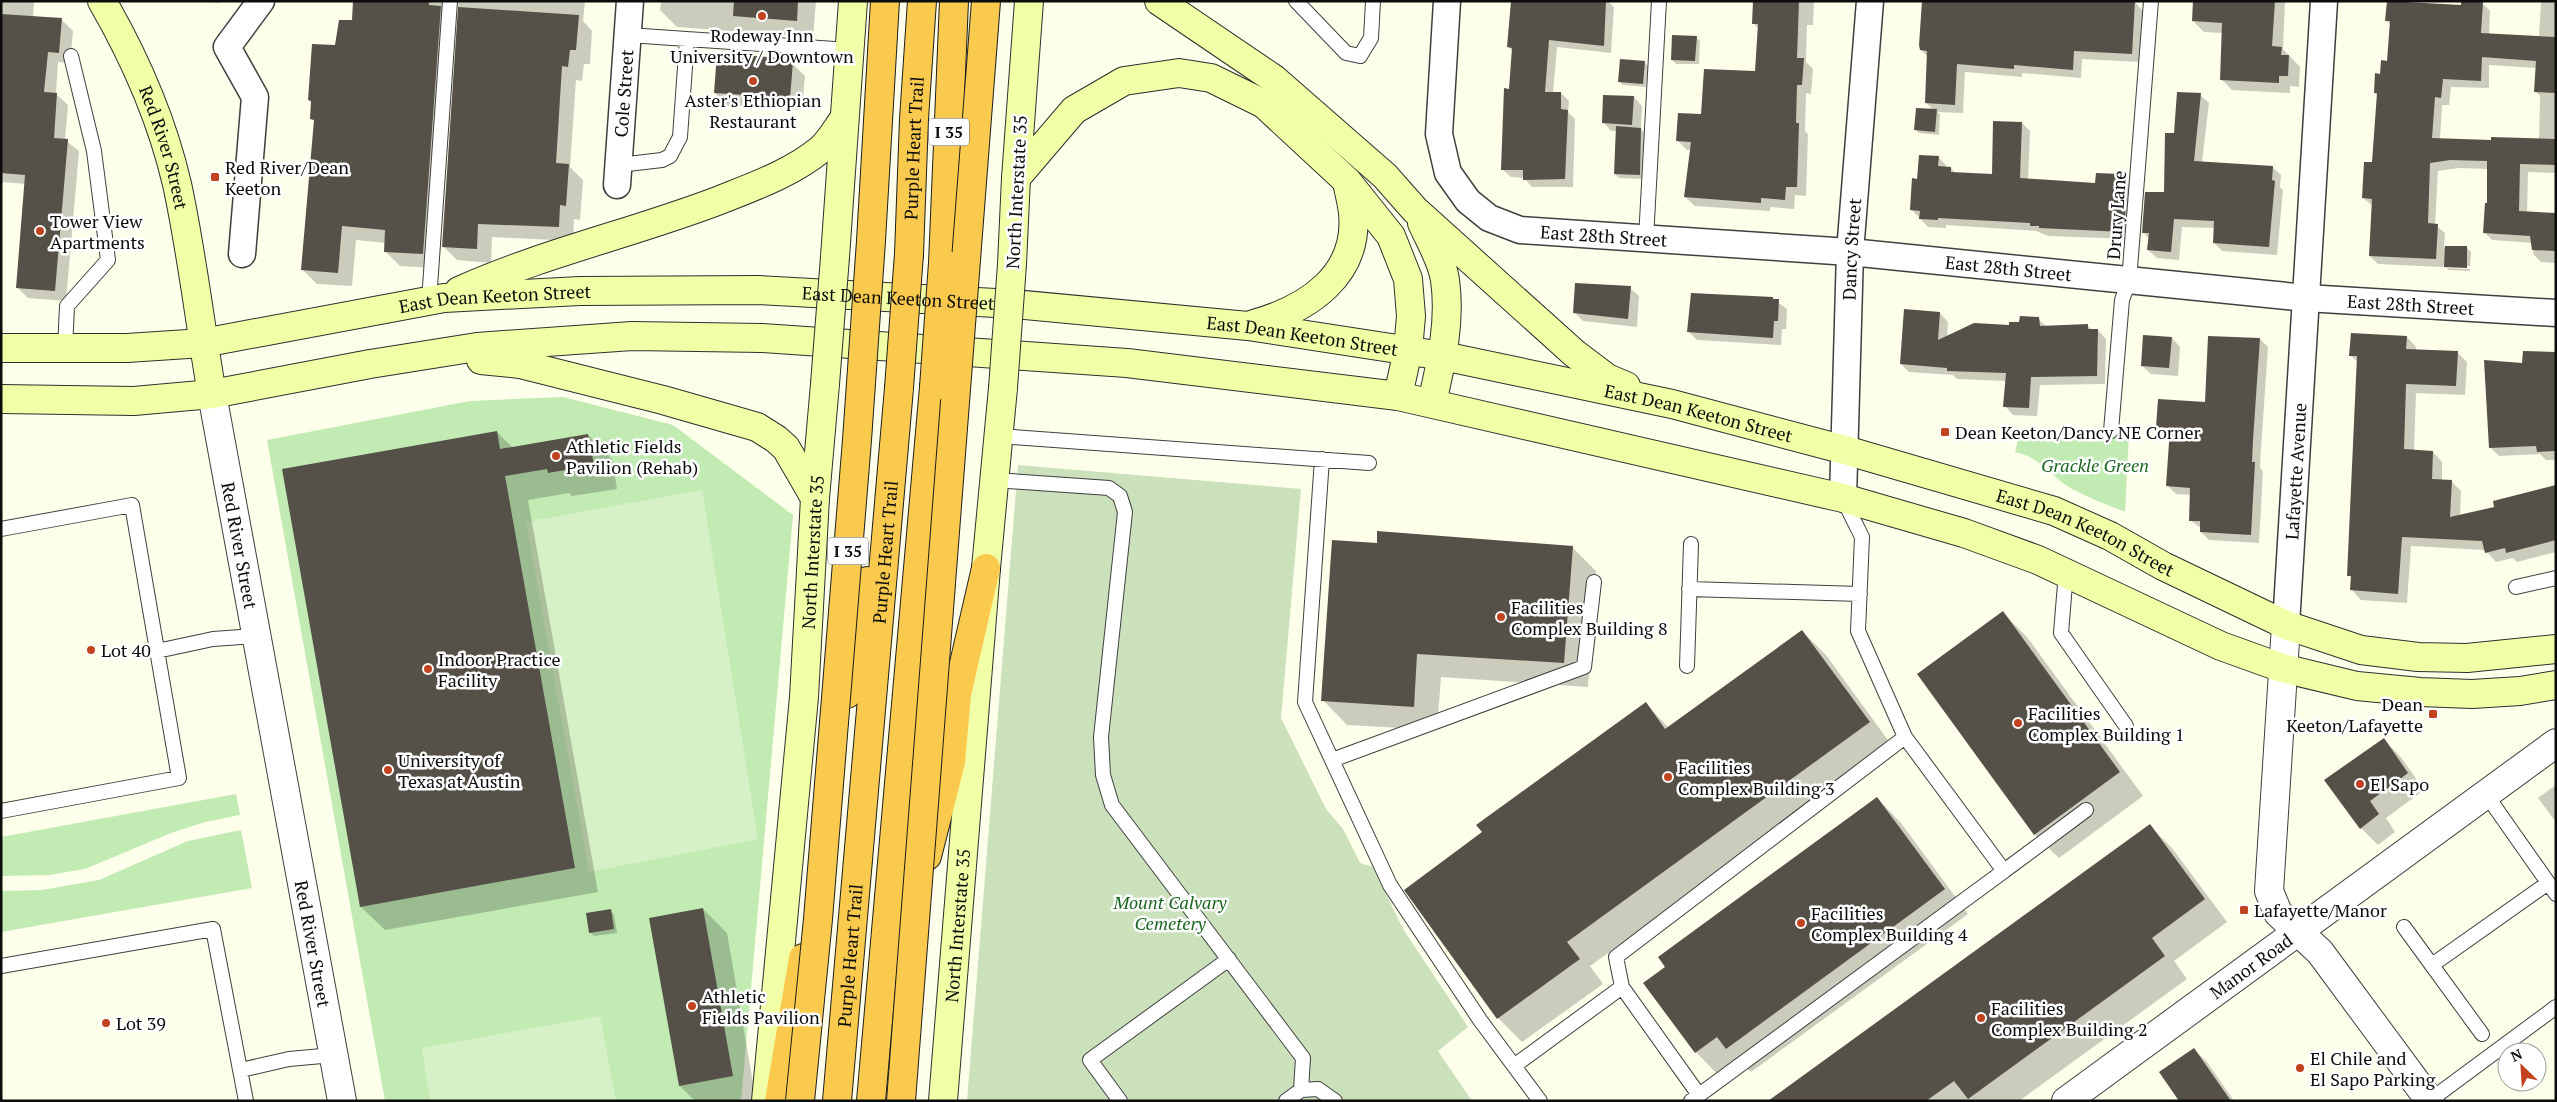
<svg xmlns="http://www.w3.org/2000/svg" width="2557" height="1102" viewBox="0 0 2557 1102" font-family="'PT Serif',serif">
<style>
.green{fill:#c2ebb4}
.cemetery{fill:#cbe1bc}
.pitch{fill:#d7f1c6}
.shadow{fill:#0003;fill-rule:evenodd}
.building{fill:#555148}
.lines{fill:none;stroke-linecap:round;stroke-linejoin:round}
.service-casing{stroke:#3f3f3f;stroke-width:16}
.minor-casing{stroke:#3f3f3f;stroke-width:29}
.tertiary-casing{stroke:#3f3f3f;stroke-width:30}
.secondary-casing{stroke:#2e2e2e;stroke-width:30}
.motorway-casing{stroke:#1d1d1d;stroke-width:30}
.service{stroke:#fff;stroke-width:14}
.minor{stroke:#fff;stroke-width:26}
.tertiary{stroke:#fff;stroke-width:28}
.secondary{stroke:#f1ffa6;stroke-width:28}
.motorway{stroke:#faca4e;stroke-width:28}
.secondary-bridge-casing{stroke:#2e2e2e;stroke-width:30;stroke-linecap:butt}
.motorway-bridge-casing{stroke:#1d1d1d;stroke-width:30;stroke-linecap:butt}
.secondary-bridge{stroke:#f1ffa6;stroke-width:28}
.motorway-bridge{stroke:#faca4e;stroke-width:28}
.poi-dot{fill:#c1421f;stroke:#fff;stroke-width:2}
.labels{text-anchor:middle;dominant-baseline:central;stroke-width:5;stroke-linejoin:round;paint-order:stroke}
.shield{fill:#fff;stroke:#555;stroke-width:1}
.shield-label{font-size:16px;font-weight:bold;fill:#0c0c0c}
.poi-label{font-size:18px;fill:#0c0c0c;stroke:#fff;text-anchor:start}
.street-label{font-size:18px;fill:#0c0c0c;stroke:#fff}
.park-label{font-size:18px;font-style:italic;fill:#1a661f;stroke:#fff}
</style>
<rect width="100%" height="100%" fill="#feffeb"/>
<path class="green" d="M563 397 673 425 793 515 741 1101H385L267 440 470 401Z
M2021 428 2129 436 2125 512C2108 505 2089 498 2072 489 2051 478 2043 458 2015 452Z
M236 794 240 815 205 822 171 833 85 869 49 875 1 876V837Z
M241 830 252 888 1 932V891L42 890 99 880 188 841Z"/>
<path class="cemetery" d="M1018 465 1301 489 1281 718 1326 809 1343 829 1360 863 1373 867 1403 929 1468 1027 1438 1051 1472 1101H967Z"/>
<path class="pitch" d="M702 490 758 839 589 872 526 522Z
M600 1016 616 1101H430L422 1048Z"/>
<path class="shadow" d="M1 1H34L33 17 62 20 73 31 70 63 58 62 56 94 68 105 65 140 79 151 66 301 28 298 17 287 26 184 1 182Z
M193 1H221V3Z
M355 1H585L583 21 592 31 590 64H584L582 81 576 80 570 167 583 180 580 220 574 219 573 241 492 237 491 263 457 260 443 246 459 5 455 15 437 268 400 266 385 251 386 243 356 240 352 286 317 284 302 269 315 122 312 119V103L309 100 336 47 353 22Z
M661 1H816L813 37 677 27 660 10Z
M1512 1H1608L1614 7 1611 53 1557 47 1553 93H1561L1569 101 1568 112 1575 119 1573 187H1532L1524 178 1511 177 1502 169 1513 52 1508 46Z
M1754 1H1814L1813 25H1807L1806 62 1813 69 1811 94 1806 93 1805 131 1808 134 1806 196 1795 195 1794 209 1770 207V211L1695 206 1685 197 1692 150H1687L1678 141 1702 116 1756 72 1759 29 1754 24Z
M2119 1 2135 2 2143 11 2140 62 2082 59 2081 78 2022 73V77L1965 72 1963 113 1937 112 1940 114 1939 135 1919 133 1915 129 1934 110 1926 103 1928 57 1921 50Z
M2194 1H2285L2283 49 2300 67 2299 87 2290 86V93L2232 90 2221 79 2223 33 2204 32 2193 21Z
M2388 1 2462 7 2482 3 2490 11 2489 35 2539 37 2541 1H2556V173L2528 172 2527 213 2556 215V263L2541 262 2533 254 2534 243 2492 240 2484 232 2488 204V169L2459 168 2438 171 2435 225 2445 233 2444 247 2467 248 2471 252 2470 266H2447V268L2470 269V271L2449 270 2443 265V267L2378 264 2370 256 2373 206 2363 198 2373 163 2378 96 2375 93 2388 62 2391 25 2386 20ZM2489 65 2537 68 2535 91 2540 96 2539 140 2492 142 2440 140 2442 105H2449L2451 87 2489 88Z
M1696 37 1700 41 1699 64H1676L1672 60Z
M782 59 786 63H792L805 76 802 110 728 106 715 93Z
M1644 62 1648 66 1646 87 1623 85 1619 81Z
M2200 95 2209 103 2202 162 2272 167 2281 175 2280 187 2283 190 2277 255 2222 251 2214 243 2215 228 2182 227 2179 260 2157 258 2148 250 2149 239 2143 232 2165 193 2175 134Z
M1634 97 1642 106 1641 129 1645 133 1643 179 1619 178 1615 174 1617 131H1611L1603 122Z
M2022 123 2030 131 2028 180 2096 184 2121 175 2129 183V195L2135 201 2132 239 2048 236 2036 231 1946 225V228L1928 227 1911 209 1918 180 1938 157 1946 165V168H1951L1955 173 1993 176Z
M1630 288 1639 296 1637 327 1583 321 1574 312Z
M1772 298 1787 309 1786 329H1782L1781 345 1697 340 1688 331Z
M1940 313 1948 322 1947 337 2010 326 2038 319 2047 327 2087 325 2092 330H2098L2106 339 2105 384 2040 385 2037 416 2013 415 2005 406 2006 381 1957 379 1953 375 1909 372 1901 364Z
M2407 337 2416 347V351L2457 352 2467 362 2465 395 2416 393 2414 451 2433 452 2442 462V481H2451L2461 491 2460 516 2496 508 2556 486V552L2517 562 2513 558 2496 562 2485 550 2411 546 2407 603 2361 600 2352 590V579L2349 575 2358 362 2350 355Z
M2172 338 2180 347 2178 376 2151 374 2142 366Z
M2260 339 2268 347 2261 449 2260 468 2263 471 2259 543 2209 540 2201 532V528L2190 520 2191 495 2176 494 2168 486 2171 435 2165 434 2157 426 2206 403Z
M2556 353V460H2546L2540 454 2499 456 2490 447Z
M497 432 513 448 588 435 612 459 617 489 572 496 569 493 528 500 598 892 385 930 361 907Z
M1378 545 1572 547 1596 571 1588 687 1441 677 1437 730 1347 725 1323 700Z
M2003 613 2027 637 2143 796 2059 858 2034 834Z
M1802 631 1826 655 1893 747 1590 966 1603 984 1522 1042 1498 1018 1484 833 1646 704 1669 728Z
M2383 739 2400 756 2424 790 2386 818 2395 832 2378 845 2361 828Z
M2556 785V822L2538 798Z
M1877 798 1901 823 1968 914 1751 1072 1740 1062 1720 1077 1696 1052 1645 983Z
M2150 826 2172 848 2227 922 2174 961 2187 979 2019 1101H1771Z
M703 909 727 933 756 1100 695 1101 680 1086Z
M610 910 614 914 617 933 594 936 590 932Z
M2194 1049 2207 1062 2234 1101H2181Z"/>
<path class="building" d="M353 1H429V5L441 6 423 254 384 252 385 230 342 226 338 273 301 270 314 120 310 119 311 101 308 100 312 44 335 45 339 20H352Z
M734 1H798L797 21 733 16Z
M1511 1H1606L1604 46 1549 40 1545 92H1561V109L1568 110 1565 179 1523 180V170H1501L1504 88 1509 89 1512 48 1507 47Z
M1753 1H1799L1797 58H1804L1802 85H1797L1796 123H1799L1797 187H1786L1785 200 1761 198V203L1684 197 1691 142 1676 141 1678 113 1701 114 1704 69 1755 71 1758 24H1752Z
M1922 1H2135L2132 54 2074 51 2073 70 2014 65V69L1957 64 1955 105 1925 103 1927 51 1920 50 1919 45Z
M2193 1H2275L2272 46 2282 47 2281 55H2289L2288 76H2279V83L2220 80 2222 23 2192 21Z
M2387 1 2461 5V1L2483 2 2481 33 2556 37V93L2534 92 2536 61 2482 57 2481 81 2443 79 2441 98 2435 97 2432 138 2491 140V137L2556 139V165L2520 164 2519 211 2556 213V251L2532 250 2530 236 2483 233 2485 203H2487V161L2450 160 2430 163 2428 223 2438 224 2436 259 2369 256 2372 199 2362 198 2364 162H2372L2377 93H2374L2375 73 2380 74 2381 60 2387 61 2390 21H2385Z
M458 7 579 15 576 50H570L568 67 562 66 556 163 569 164 566 206 560 205 559 227 478 224 477 249 442 247Z
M1 14 62 18 59 53 48 52 44 92 57 93 54 138 68 139 55 291 16 288 25 175 1 173Z
M1672 35 1697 36 1695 61 1671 60Z
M717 53 783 58V61L793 62 790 98 714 93Z
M1620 59 1645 61 1643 84 1618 82Z
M2177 92 2201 93 2194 161 2273 166 2272 180 2275 181 2269 247 2213 243 2214 221 2174 219 2171 252 2147 250 2149 233H2142L2145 192H2164L2165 133H2174Z
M1603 95 1634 96 1632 125 1602 123Z
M1916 108 1937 109 1935 132 1914 130Z
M1993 121 2022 122 2020 178 2095 183 2096 173 2121 174V191H2127L2124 232 2039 228V226H2030V223L1938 218V220L1919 219 1920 211 1910 210 1912 178 1917 179 1919 155 1939 156 1938 166 1951 167V172L1992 174Z
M1616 126 1641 128 1640 175 1614 174Z
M2445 246H2467V268L2444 267Z
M1575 283 1631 286 1628 319 1573 313Z
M1691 293 1773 297V299H1779L1778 321H1774L1773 338 1687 332Z
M1904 309 1940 312 1938 340 1974 323 2009 325V322H2019L2020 316 2039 317 2040 326 2088 324V329H2098L2097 376 2031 377 2029 408 2003 407 2006 373 1947 371V368L1900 364Z
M2351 333 2407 336 2406 349 2458 351 2456 386 2406 384 2404 449 2433 451 2432 479 2452 480 2450 517 2494 507 2493 501 2556 485V540L2506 553 2505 548 2485 553 2482 541 2402 537 2398 594 2350 590 2351 576H2347L2357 356H2349Z
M2143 335 2172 337 2169 368 2141 366Z
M2208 336 2260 338 2253 440 2252 462H2255L2251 535 2200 532V521H2189L2190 488 2166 486 2170 428 2156 427 2158 399 2205 402Z
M2523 351 2556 352V451L2537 452 2536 446 2489 448 2484 360 2522 363Z
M497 431 500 449 588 434 594 465 548 473 547 469 505 476 575 868 360 907 282 469Z
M1377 531 1573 546 1564 663 1417 654 1414 707 1321 701 1332 540 1377 543Z
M2003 611 2120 772 2034 835 1917 674Z
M1802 630 1870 722 1567 942 1580 959 1497 1019 1404 890 1482 832 1476 825 1646 702 1665 729Z
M2384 738 2408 773 2370 801 2379 814 2360 829 2324 780Z
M1877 797 1945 889 1726 1049 1717 1037 1695 1053 1643 983 1665 967 1658 957Z
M2150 824 2205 899 2152 938 2165 956 1968 1099 1954 1081 1926 1101H1768Z
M703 908 733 1076 679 1086 649 918Z
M611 909 614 929 589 933 586 913Z
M2194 1048 2231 1101H2179L2159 1072Z"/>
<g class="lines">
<defs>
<path id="service" d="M1296 1 1346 53 1360 56 1371 38 1373 1
M628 35 849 50
M619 165 662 160 670 156 680 137 687 39
M1646 239 1659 1
M429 301 450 1
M65 349 67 306 108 260 94 151 71 56
M2111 431 2122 300 2129 281 2151 1
M999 436 1369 463
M1322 459 1305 702 1390 885 1480 1020 1540 1101
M995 480 1109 488 1120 496 1125 512 1101 737 1103 775 1112 805 1303 1058 1301 1090 1286 1101
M1 529 132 505 179 778 1 811
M2066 572 2061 633 2126 726
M2516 587 2556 578
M1689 589 1860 594
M157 651 213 639 255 636
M1687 666 1691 544
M1332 760 1584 667 1594 582
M2485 793 2556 894
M2004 871 2086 810
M2404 927 2482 1034
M2432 965 2548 883
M1 966 213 929 246 1101
M1622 987 1699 1095
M1514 1066 1622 987 1616 957 1905 737
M241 1070 289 1059 333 1055
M1301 1090 1318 1089 1335 1101
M1120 1101 1090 1060 1229 959
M1691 1101 2004 871 1905 737 1858 631 1862 537 1843 499
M2429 1101 2556 1007"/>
<g id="minor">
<path id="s1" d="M1447 1 1439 134 1448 173 1468 201 1489 218 1520 230 1850 252 2306 298 2556 313"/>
<path id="s2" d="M617 185 630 1"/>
<path d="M242 254 255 97 227 47 261 1"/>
<path id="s3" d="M1843 498 1850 252 1870 1"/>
<path id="s4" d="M2286 625 2324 1"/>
</g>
<g id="tertiary">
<path id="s5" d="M212 394 342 1101"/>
<path d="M2286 625 2269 891 2278 913 2320 952 2430 1101"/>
<path id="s6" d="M2066 1101 2556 743"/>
</g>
<g id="secondary">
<path id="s7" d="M102 1C135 58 162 120 177 184 192 253 200 325 212 394"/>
<path d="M1159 1 1274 79 1385 176 1415 210 1574 353 1607 378 1626 386"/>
<path d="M1016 178 1074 110 1124 81 1179 73 1211 78 1264 104 1347 181 1391 236 1408 279 1411 316 1408 350 1398 396"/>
<path d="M1422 223C1430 241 1442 260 1445 280 1451 322 1441 363 1432 403"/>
<path d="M835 257 853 1"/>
<path d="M1012 264 1016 178 1029 1"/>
<path d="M459 291C543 253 634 233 720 200 755 186 792 173 821 149 830 141 837 128 844 119"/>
<path d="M1254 324C1307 309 1359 276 1353 213 1352 203 1349 192 1347 182"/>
<path id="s8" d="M1 348H127L203 343 444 298 580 291 759 290 1014 304 1248 326 1443 356 1672 404 1845 450 2054 511 2110 536 2163 566 2286 625 2361 650 2418 657 2467 658 2556 649"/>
<path d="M481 360 520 364 663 400 757 427 776 439 786 448 815 498"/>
<path d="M1 399 134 401 212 394 370 364 477 347 632 336 762 338 1127 363 1398 396 1843 498 1964 533 2038 560 2221 646 2282 668 2357 686 2420 692 2472 694 2520 691 2556 685"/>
<path id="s9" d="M766 1101 804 697 815 498 825 384"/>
<path id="s10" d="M943 1101 986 568 1003 388"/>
</g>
<g id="motorway">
<path id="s11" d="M909 254 914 119 922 1"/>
<path d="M943 263 954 1"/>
<path d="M847 694 867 581"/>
<path d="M927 856 951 762 957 694 986 568"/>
<path d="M779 1101 803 958"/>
<path id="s12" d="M837 1101 899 388"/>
<path d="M871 1101 934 387"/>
</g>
</defs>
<use href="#service" class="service-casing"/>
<use href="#minor" class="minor-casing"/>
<use href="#tertiary" class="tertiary-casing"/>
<use href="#secondary" class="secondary-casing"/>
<use href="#motorway" class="motorway-casing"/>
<use href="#service" class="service"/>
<use href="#minor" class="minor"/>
<use href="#tertiary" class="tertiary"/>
<use href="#secondary" class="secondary"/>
<use href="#motorway" class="motorway"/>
<defs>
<path id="secondary-bridge" d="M825 384 835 257
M1003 388 1012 264"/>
<path id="motorway-bridge" d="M934 387 943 263
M899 388 909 254
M800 1101 818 919 857 440 871 241 885 1
M901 1101 986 1"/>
</defs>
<use href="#secondary-bridge" class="secondary-bridge-casing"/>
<use href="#motorway-bridge" class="motorway-bridge-casing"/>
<use href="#secondary-bridge" class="secondary-bridge"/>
<use href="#motorway-bridge" class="motorway-bridge"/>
</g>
<g class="poi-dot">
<circle cx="762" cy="16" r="5"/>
<circle cx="753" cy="81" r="5"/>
<rect x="210" y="172" width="10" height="10" rx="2.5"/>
<circle cx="40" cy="231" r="5"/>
<rect x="1940" y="427" width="10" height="10" rx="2.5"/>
<circle cx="556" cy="456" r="5"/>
<circle cx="1501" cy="617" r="5"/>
<circle cx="91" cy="650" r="5"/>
<circle cx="428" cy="669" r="5"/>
<rect x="2428" y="709" width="10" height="10" rx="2.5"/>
<circle cx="2018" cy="723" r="5"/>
<circle cx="388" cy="770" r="5"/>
<circle cx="1668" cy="777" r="5"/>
<circle cx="2360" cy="784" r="5"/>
<rect x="2239" y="905" width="10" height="10" rx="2.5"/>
<circle cx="1801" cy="923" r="5"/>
<circle cx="692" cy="1006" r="5"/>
<circle cx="1981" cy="1018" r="5"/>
<circle cx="106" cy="1023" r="5"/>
<circle cx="2300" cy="1068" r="5"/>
</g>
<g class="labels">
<g class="shield">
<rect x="929" y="118.5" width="40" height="27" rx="4"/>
<rect x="828" y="537.5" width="40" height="27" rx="4"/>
</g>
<g class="shield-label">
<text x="949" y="132">I 35</text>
<text x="848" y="551">I 35</text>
</g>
<g class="poi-label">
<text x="762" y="35" text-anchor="middle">Rodeway Inn<tspan x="762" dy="21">University / Downtown</tspan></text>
<text x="753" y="100" text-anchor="middle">Aster's Ethiopian<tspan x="753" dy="21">Restaurant</tspan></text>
<text x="225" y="167">Red River/Dean<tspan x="225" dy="21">Keeton</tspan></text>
<text x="50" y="221">Tower View<tspan x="50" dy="21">Apartments</tspan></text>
<text x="1955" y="432">Dean Keeton/Dancy NE Corner</text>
<text x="566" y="446">Athletic Fields<tspan x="566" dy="21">Pavilion (Rehab)</tspan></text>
<text x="1511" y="607">Facilities<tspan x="1511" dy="21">Complex Building 8</tspan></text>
<text x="101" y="650">Lot 40</text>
<text x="438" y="659">Indoor Practice<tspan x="438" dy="21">Facility</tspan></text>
<text x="2423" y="704" text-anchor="end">Dean<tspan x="2423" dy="21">Keeton/Lafayette</tspan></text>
<text x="2028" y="713">Facilities<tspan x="2028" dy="21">Complex Building 1</tspan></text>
<text x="398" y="760">University of<tspan x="398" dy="21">Texas at Austin</tspan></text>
<text x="1678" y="767">Facilities<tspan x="1678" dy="21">Complex Building 3</tspan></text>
<text x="2370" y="784">El Sapo</text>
<text x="2254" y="910">Lafayette/Manor</text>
<text x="1811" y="913">Facilities<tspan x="1811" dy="21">Complex Building 4</tspan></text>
<text x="702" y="996">Athletic<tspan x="702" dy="21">Fields Pavilion</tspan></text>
<text x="1991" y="1008">Facilities<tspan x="1991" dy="21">Complex Building 2</tspan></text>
<text x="116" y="1023">Lot 39</text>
<text x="2310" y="1058">El Chile and<tspan x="2310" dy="21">El Sapo Parking</tspan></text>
</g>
<g class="street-label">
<text stroke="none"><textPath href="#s2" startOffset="92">Cole Street</textPath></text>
<text stroke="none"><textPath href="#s11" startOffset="106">Purple Heart Trail</textPath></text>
<text stroke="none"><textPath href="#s7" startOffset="160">Red River Street</textPath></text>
<text transform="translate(1016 192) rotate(-87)">North Interstate 35</text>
<text transform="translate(2116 215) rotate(-86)">Drury Lane</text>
<text stroke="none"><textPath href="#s1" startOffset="352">East 28th Street</textPath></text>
<text stroke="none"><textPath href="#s3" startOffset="249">Dancy Street</textPath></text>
<text stroke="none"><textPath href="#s1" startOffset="758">East 28th Street</textPath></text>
<text stroke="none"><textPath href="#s8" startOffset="902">East Dean Keeton Street</textPath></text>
<text stroke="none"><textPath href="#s8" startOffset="498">East Dean Keeton Street</textPath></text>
<text stroke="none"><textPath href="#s1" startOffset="1162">East 28th Street</textPath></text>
<text stroke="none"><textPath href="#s8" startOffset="1308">East Dean Keeton Street</textPath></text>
<text stroke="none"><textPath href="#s8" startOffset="1712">East Dean Keeton Street</textPath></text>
<text stroke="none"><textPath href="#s4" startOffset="154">Lafayette Avenue</textPath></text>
<text stroke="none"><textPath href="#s8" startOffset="2118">East Dean Keeton Street</textPath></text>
<text stroke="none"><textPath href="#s5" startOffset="154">Red River Street</textPath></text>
<text stroke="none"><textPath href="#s9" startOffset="551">North Interstate 35</textPath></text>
<text stroke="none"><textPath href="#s12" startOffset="551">Purple Heart Trail</textPath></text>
<text stroke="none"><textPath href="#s10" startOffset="176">North Interstate 35</textPath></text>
<text stroke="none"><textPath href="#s5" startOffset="559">Red River Street</textPath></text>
<text stroke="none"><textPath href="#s12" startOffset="146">Purple Heart Trail</textPath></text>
<text stroke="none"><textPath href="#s6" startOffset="229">Manor Road</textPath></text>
</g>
<g class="park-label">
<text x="2095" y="465">Grackle Green</text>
<text x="1170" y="902">Mount Calvary<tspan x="1170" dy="21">Cemetery</tspan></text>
</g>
</g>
<rect width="2557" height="1102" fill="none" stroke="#0c0c0c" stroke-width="5"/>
<g transform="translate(2522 1067) rotate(335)"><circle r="24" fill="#ffffff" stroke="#9e9e9e"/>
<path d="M0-4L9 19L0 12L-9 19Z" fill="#c1421f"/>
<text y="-8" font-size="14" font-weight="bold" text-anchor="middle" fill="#0c0c0c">N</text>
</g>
</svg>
